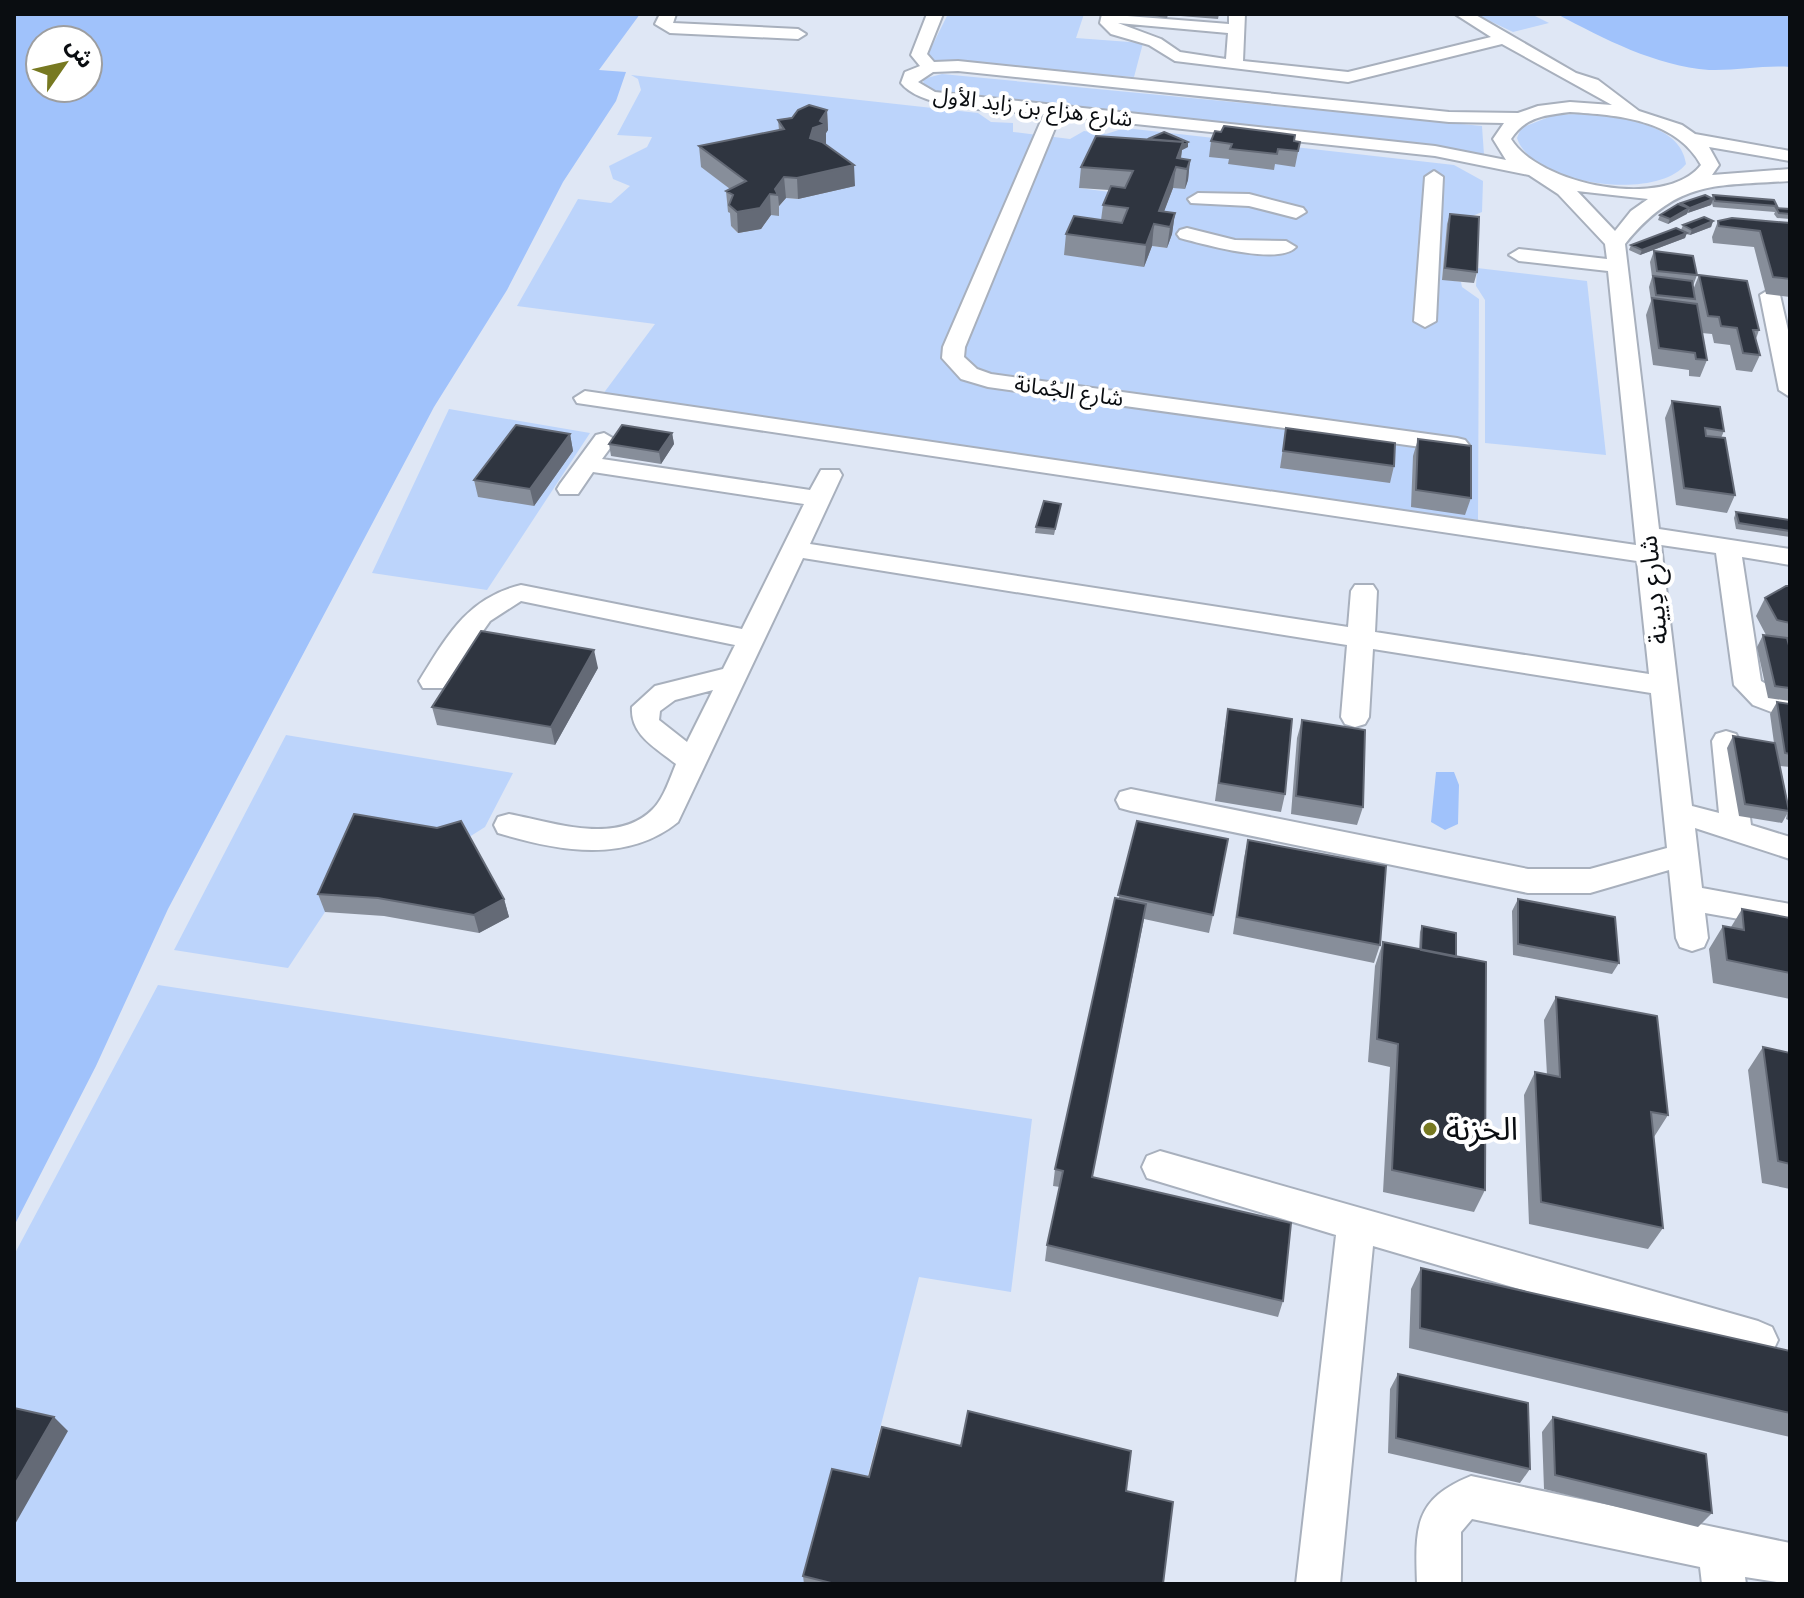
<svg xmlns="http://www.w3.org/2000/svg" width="1804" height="1598" viewBox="0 0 1804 1598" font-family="Arial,'Noto Sans Arabic',sans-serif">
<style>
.green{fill:#bcd4fb;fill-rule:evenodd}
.water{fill:#a0c2fb;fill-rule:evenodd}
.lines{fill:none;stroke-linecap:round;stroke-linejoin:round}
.minor-casing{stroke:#a8b0bd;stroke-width:4}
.minor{fill:#fff;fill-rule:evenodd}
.wall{fill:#878e9a}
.shaded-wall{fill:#646a76}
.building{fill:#2f3540;stroke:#646a76;stroke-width:2}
.poi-dot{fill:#777921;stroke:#fff;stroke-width:3}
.labels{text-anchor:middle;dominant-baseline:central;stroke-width:8;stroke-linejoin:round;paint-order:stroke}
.far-street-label{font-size:22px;fill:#0a0d11;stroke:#fff}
.street-label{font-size:26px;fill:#0a0d11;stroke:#fff}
.near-poi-label{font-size:32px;fill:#0a0d11;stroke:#fff;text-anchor:start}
</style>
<rect width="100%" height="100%" fill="#dfe7f5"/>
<path class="green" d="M948 14H1084L1076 38 1143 43 1134 77 925 60Z
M1475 14H1531L1549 23 1513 32Z
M942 74 1482 126 1484 155 944 96 924 89 923 79Z
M631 75 978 113 991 122 1013 123V132L1070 139 1084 131 1106 134 1125 128 1454 165 1483 181 1482 212 1460 221V226L1447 225 1442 279 1461 282 1462 287 1479 299 1478 520 1189 482 603 394 655 324 517 306 578 199 611 203 630 186 613 179 609 166 647 147 652 137 617 135 641 90 638 79ZM702 167 854 186 798 199 786 198 776 210 779 215H771L761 229 738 233 731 226 747 202ZM1187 181 1173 188 1156 232 1166 248 1152 246 1144 266 1110 192 1079 188Z
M1578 114C1611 116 1681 121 1686 164 1656 202 1532 185 1517 138L1521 128 1554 115Z
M1477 268 1587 281 1606 455 1485 443V300L1476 286Z
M449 409 590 433 487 590 372 573Z
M286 735 513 773 485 827 466 839 361 832 325 912 288 968 174 950Z
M158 985 1032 1119 1011 1292 919 1277 840 1584H14V1255Z"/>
<path class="water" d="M14 14H640L599 70 626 72 616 101 563 182 507 290 434 407 168 909 96 1066 14 1226ZM40 40H88V88H40Z
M1557 14H1790V67C1763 65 1736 71 1709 70 1656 66 1604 39 1557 14Z
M1436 772H1454L1459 785 1458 824 1445 830 1431 822Z"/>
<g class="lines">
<defs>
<path id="minor" d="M660 14H676L673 23 798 29 806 34 798 39 670 33 655 24Z
M927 14H943L927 54 934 62 958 61 1449 112 1518 113 1538 106 1570 102 1612 105 1502 44 1348 82 1175 61 1149 45 1111 34 1100 23 1102 14 1229 24V14H1245L1243 61 1348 72 1491 37 1455 14H1474L1576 73 1598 80 1639 111 1682 125 1695 134 1790 151V161L1709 147 1719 165 1712 175 1790 169V181C1714 186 1677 180 1625 244L1659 529 1790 549V565L1742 557 1761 681 1790 698V719L1753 705 1734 685 1716 553 1661 545 1692 806 1719 813 1712 741 1716 734 1726 731 1736 734 1740 741 1751 825 1790 837V859L1695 828 1702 888 1790 904V928L1705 913 1708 938 1704 947 1692 951 1680 947 1676 938 1669 870 1590 893H1528L1131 811 1120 808 1116 800 1120 792 1131 789 1528 869H1590L1667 848 1651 693 1373 649 1369 717 1365 724 1355 727 1345 724 1341 717 1347 645 803 558 678 822C626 864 558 851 498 833L494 825 498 817 509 814C552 822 617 846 653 809 664 798 670 778 676 764 656 748 630 735 632 707L655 686 723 669 735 645 521 601 490 621 443 688H423L419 681C447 636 467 598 521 585L742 629 804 504 593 472 578 494H560L557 489 560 484 596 435 604 433 616 440 602 459 810 490 821 470H839L842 475 810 544 1348 627 1351 591 1355 585H1373L1377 591 1375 632 1649 674 1637 561 577 403 574 398 585 391 1636 545 1608 271 1519 261 1509 255 1519 249 1607 259 1605 244 1558 194 1529 175 1435 156 1060 116 965 347 964 357 977 369 991 374 1457 438 1465 440 1469 445 1465 450 1457 452 988 387 961 379 942 358 943 347 1044 114C1007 110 924 112 901 83L905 72 920 66 911 55ZM1118 23 1228 33 1226 59 1180 52 1161 39ZM958 71 1449 122 1504 123 1493 139 1506 160 1435 146 935 92 918 82 933 72ZM1570 112C1617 115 1676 119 1701 165 1665 211 1539 185 1511 139 1525 117 1545 115 1570 112ZM1577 191 1648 199 1631 211 1615 231ZM713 690 687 742 659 720 660 711 675 700Z
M1434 171 1443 177 1436 321 1425 327 1414 321 1425 177Z
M1198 193 1249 194 1303 208 1306 212 1296 218 1249 206 1191 203 1188 199Z
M1187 228 1235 240 1286 241 1296 247C1279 266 1203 244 1180 238L1177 234 1180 230Z
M1770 289 1780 295 1790 339V397L1779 390 1760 295Z
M1160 1151 1758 1321 1772 1327 1778 1340 1772 1353 1758 1359 1373 1246 1340 1584H1296L1336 1235 1147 1178 1142 1167 1147 1156Z
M1471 1476 1790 1543V1584L1745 1577 1746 1584H1702L1700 1567 1472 1519 1461 1532V1584H1417C1415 1527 1414 1499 1471 1476Z"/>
</defs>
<use href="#minor" class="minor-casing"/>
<use href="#minor" class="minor"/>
</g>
<path class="wall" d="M1138 14H1219L1218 19 1168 15 1167 18Z
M827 110 828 130 826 133V145L855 186 798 199 786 198 779 206V216L771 215 761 229 738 233 731 226 730 213 728 212 726 191 730 189 701 167 699 146 779 130 778 120Z
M1211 141H1294L1300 142 1295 167 1275 164 1274 170 1228 164 1229 159 1209 157Z
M1188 147 1182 150 1181 159 1190 160 1188 180 1185 189 1173 188 1164 211 1175 213 1172 234 1167 248 1152 246 1144 267 1064 255 1066 234 1101 220 1103 205 1109 190 1079 188 1081 167Z
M1713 195 1777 206V208L1790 209V219L1777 218 1774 214 1775 212 1713 207 1712 203 1711 205 1687 213 1668 224 1658 220 1660 215 1681 205V203L1712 199Z
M1450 214 1477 272 1474 283 1442 280 1447 224Z
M1713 221 1711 227 1690 235 1686 234 1685 238 1640 255 1629 250 1631 245 1681 230 1683 225Z
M1718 221 1790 223V297L1766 294 1754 247 1713 243 1712 237Z
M1654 251 1697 275 1693 286V290L1699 275 1759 330 1756 339 1760 355 1752 372 1736 370 1730 345 1714 343 1712 334 1702 333 1707 360 1700 377 1689 376V370L1653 365 1646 315 1651 301 1649 287 1652 277 1650 262Z
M1672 401 1724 431 1721 438 1735 495 1727 513 1676 505 1665 418Z
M1286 428 1394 466 1390 483 1280 468Z
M672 433 674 444 661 464 611 456 609 444Z
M570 434 573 451 534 506 478 497 474 480Z
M1418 439 1471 498 1465 515 1411 507 1413 456Z
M1061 504 1054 535 1035 533 1036 527Z
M1736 512 1790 520V537L1736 529 1734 518Z
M1790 586V643H1789L1790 649V701L1768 698 1757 647 1763 635H1766L1756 616 1765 598Z
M598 668 555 745 437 725 432 707Z
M1777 702 1790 704V767L1780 766 1789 808 1790 803V821L1786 819 1787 814 1782 823 1739 816 1727 748 1733 736 1774 743 1770 714Z
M1228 709 1285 794 1281 812 1215 801 1225 727Z
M1302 720 1363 807 1357 825 1291 814 1297 738Z
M1137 821 1213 915 1209 933 1144 919 1092 1177 1283 1301 1278 1317 1045 1261 1047 1245 1060 1187 1053 1186 1055 1169Z
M1248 840 1380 945 1374 963 1233 934 1244 858Z
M318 894 504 899 509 917 479 933 384 916 325 912Z
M1518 899 1619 963 1612 974 1513 955 1512 911Z
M1742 909 1790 918V999L1713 983 1709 949 1723 926 1731 927Z
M1422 926 1456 957 1485 1190 1474 1212 1383 1192 1390 1067 1368 1062 1375 966 1383 942 1419 949 1420 932Z
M1556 997 1668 1115 1654 1137 1663 1228 1648 1249 1529 1224 1524 1095 1535 1072 1547 1075 1544 1020Z
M1763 1047 1790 1053V1189L1762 1183 1748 1070Z
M1421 1268 1790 1351V1437L1409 1348 1411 1289Z
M1398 1374 1530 1469 1520 1483 1388 1453 1390 1389Z
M1553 1417 1712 1513 1698 1527 1544 1489 1542 1432Z
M869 1477 1126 1491 1163 1584H804L803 1576Z"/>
<path class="shaded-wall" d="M827 110 828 130 826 133V145L810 138 813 128 820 121Z
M1188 142V147L1182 150 1180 162 1176 167 1173 188 1159 225V211L1172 149Z
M1190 160 1188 180 1185 189 1187 169Z
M854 165 855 186 798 199 797 178Z
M784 177 786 198 779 206 778 195 775 189Z
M770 194 771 215 761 229 738 233 737 212Z
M1713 199 1711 205 1688 213 1690 208Z
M1689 208 1687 214 1668 224 1670 219Z
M1175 213 1172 234 1167 248 1170 227Z
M1713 221 1711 227 1690 235 1692 230Z
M1154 224 1152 246 1144 267 1146 245Z
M1687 233 1685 238 1640 255 1642 250Z
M672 433 674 444 661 464 659 452Z
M570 434 573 451 534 506 530 489Z
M594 650 598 668 555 745 551 727Z
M504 899 509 917 479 933 474 915Z
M54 1417 68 1431 14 1526V1486Z"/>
<path class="building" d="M809 105 827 110 820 121 825 124 813 128 810 138 822 142 854 165 797 178 784 177 775 189 778 195 770 194 760 208 737 212 729 205 733 195 726 191 746 181 699 146 784 129 778 120 792 118 798 110Z
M1224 126 1295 135 1294 141 1300 142 1298 151 1278 149 1277 154 1230 149 1232 144 1211 141 1215 131 1221 132Z
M1164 132 1188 142 1182 145 1183 142 1148 139Z
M1096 136 1183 142 1177 158 1190 160 1187 169 1176 167 1159 211 1175 213 1170 227 1154 224 1146 245 1066 234 1074 216 1122 223 1128 208 1103 205 1111 186 1125 188 1133 171 1081 167Z
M1705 195 1713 199 1690 208 1681 203Z
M1713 195 1774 200 1777 206 1715 201Z
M1678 204 1689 208 1670 219 1660 215Z
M1776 208 1790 209V214L1779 213Z
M1450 214 1479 217 1477 272 1445 268Z
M1704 217 1713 221 1692 230 1683 225Z
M1732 218 1790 223V279L1773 277 1760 231 1719 226 1718 221Z
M1676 228 1687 233 1642 250 1631 245Z
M1654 251 1693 256 1697 275 1657 271Z
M1699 275 1747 281 1759 330H1753L1760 355 1743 353 1737 328 1721 326 1719 317 1708 316Z
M1653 276 1692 281 1695 299 1656 295Z
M1652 298 1697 304 1707 360 1696 359 1695 353 1659 348Z
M1672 401 1720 407 1724 431 1705 428 1706 436 1725 438 1735 495 1684 488Z
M516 425 570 434 530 489 474 480Z
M622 425 672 433 659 452 609 444Z
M1286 428 1395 443 1394 466 1283 451Z
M1418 439 1471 446V498L1416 490Z
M1044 501 1061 504 1055 529 1036 527Z
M1736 512 1790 520V531L1739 523Z
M1786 586H1790V623L1777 620 1765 598Z
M481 631 594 650 551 727 432 707Z
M1763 635 1787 638 1790 649V688L1775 686Z
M1777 702 1790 704V754L1785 753Z
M1228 709 1292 719 1285 794 1219 783Z
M1302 720 1365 730 1363 807 1296 796Z
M1733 736 1775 743 1789 811 1745 804Z
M354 814 437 828 461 821 504 899 474 915 378 898 318 894Z
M1137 821 1228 839 1213 915 1118 895Z
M1248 840 1386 866 1380 945 1237 917Z
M1115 898 1146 904 1092 1177 1291 1223 1283 1301 1047 1245 1063 1171 1055 1169Z
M1518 899 1615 917 1619 963 1518 944Z
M1742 909 1790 918V973L1727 960 1723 926 1744 930Z
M1422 926 1456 933V957L1421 950Z
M1383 942 1486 962 1485 1190 1392 1170 1398 1044 1377 1039Z
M1556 997 1657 1016 1668 1115 1651 1112 1663 1228 1541 1202 1535 1072 1560 1077Z
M1763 1047 1790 1053V1164L1778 1161Z
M1421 1268 1790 1351V1413L1420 1328Z
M1398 1374 1528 1403 1530 1469 1396 1438Z
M14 1408 54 1417 14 1486Z
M968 1411 1131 1451 1126 1491 1173 1502 1163 1584H835L803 1576 832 1469 869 1477 882 1427 961 1446Z
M1553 1417 1706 1454 1712 1513 1555 1475Z"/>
<circle class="poi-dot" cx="1430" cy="1129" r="8"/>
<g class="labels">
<g class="far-street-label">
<text transform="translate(1033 107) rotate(7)">شارع هزاع بن زايد الأول</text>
<text transform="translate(1069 391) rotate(8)">شارع الجُمانة</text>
</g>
<g class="street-label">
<text transform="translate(1653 590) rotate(-96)">شارع دِيينة</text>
</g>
<g class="near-poi-label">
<text x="1446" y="1129">الخزنة</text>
</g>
</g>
<rect width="1804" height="1598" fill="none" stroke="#0a0d11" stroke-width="32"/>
<g transform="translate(64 64) rotate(56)"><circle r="38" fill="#ffffff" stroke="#9d9ea0" stroke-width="2"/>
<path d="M0-6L14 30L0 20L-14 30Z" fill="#777921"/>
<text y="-12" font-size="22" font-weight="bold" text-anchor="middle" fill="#0a0d11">ش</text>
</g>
</svg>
